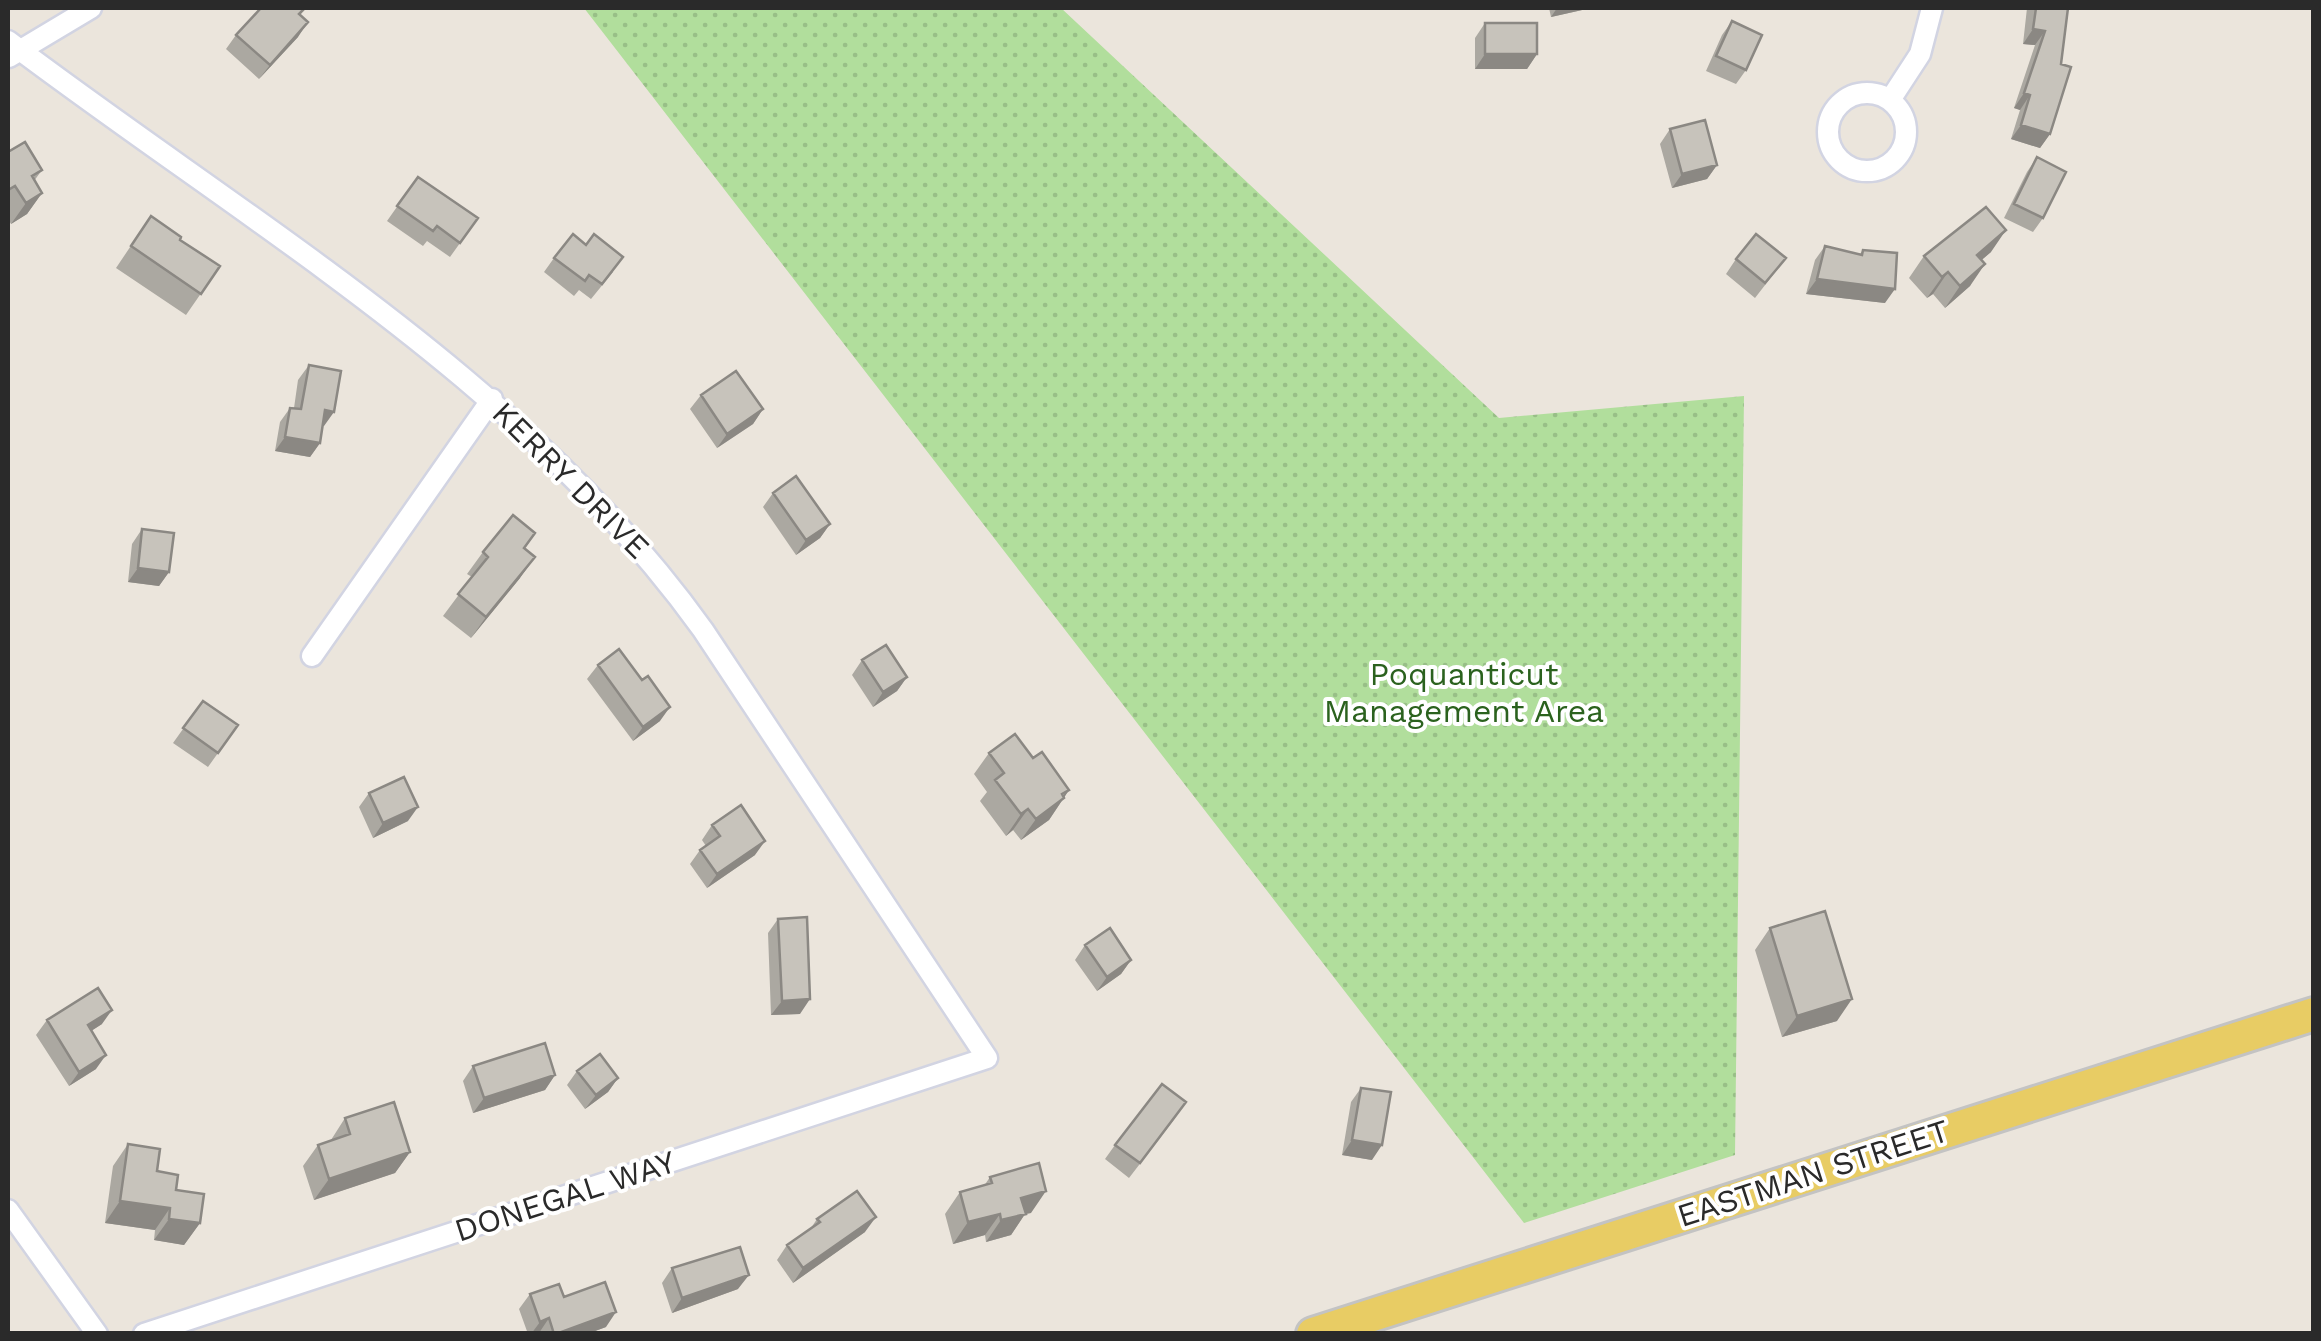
<svg xmlns="http://www.w3.org/2000/svg" width="2321" height="1341" viewBox="0 0 2321 1341" font-family="'Work Sans',sans-serif">
<style>
.park{fill:url(#park-dots)}
.lines{fill:none;stroke-linecap:round;stroke-linejoin:round}
.street-casing{stroke:#d2d4e2;stroke-width:25}
.primary-casing{stroke:#c3c3c3;stroke-width:38}
.street{stroke:#fff;stroke-width:20}
.primary{stroke:#e8cc64;stroke-width:32}
.wall{fill:#aba8a1}
.shaded-wall{fill:#8b8883}
.building{fill:#c7c3bb;stroke:#8b8883;stroke-width:2.5}
.labels{text-anchor:middle;dominant-baseline:central;stroke-width:8;stroke-linejoin:round;paint-order:stroke}
.street-label{font-size:32px;fill:#2a2a2a;stroke:#fff}
.park-label{font-size:32px;fill:#2b621e;stroke:#fff}
</style>
<defs>
<pattern id="park-dots" width="8" height="8" patternUnits="userSpaceOnUse" patternTransform="scale(2.5)"><rect width="8" height="8" fill="#b1de9c"/><path d="M2 2h.1M6 6h.1" fill="none" stroke="#98bf87" stroke-width="1.8" stroke-linecap="round"/></pattern>
</defs>
<rect width="100%" height="100%" fill="#ebe5dc"/>
<path class="park" d="M584 8H1061L1499 418 1744 396 1735 1155 1524 1223Z"/>
<g class="lines">
<defs>
<path id="street" d="M8 41C250 224 524 380 703 630L987 1058 144 1334
M9 57 91 8
M1828 132a39 39 0 1 1 78 0a39 39 0 1 1-78 0Z
M1890 100 1920 54 1932 8
M312 656 492 399
M8 1210 97 1334"/>
<path id="primary" d="M1313 1334 2314 1014"/>
</defs>
<use href="#street" class="street-casing"/>
<use href="#primary" class="primary-casing"/>
<use href="#street" class="street"/>
<use href="#primary" class="primary"/>
</g>
<path class="wall" d="M305 8 300 15 298 37 259 79 226 49 236 35Z
M1549 8H1591L1551 17Z
M2027 8H2068L2050 134 2040 148 2011 139 2020 110 2014 108 2035 45 2023 44Z
M1732 21 1746 70 1736 84 1706 71 1722 35Z
M1485 23 1537 54 1527 69H1475V38Z
M1670 129 1717 165 1707 179 1672 188 1660 144Z
M8 152 42 170 34 181 42 193 27 214 11 224 8 219Z
M2037 157 2043 218 2033 232 2004 218 2027 172Z
M418 177 478 218 450 257 427 241 423 246 387 221Z
M151 216 180 240 220 266 186 315 116 268Z
M1825 246 1860 254 1863 250 1885 303 1806 294 1815 260Z
M1991 252 1981 260 1970 286 1945 308 1933 294 1927 298 1909 278 1924 256Z
M554 258 613 272 591 299 579 290 574 296 544 272Z
M1786 258 1755 298 1726 274 1736 259Z
M309 365 324 426H322L320 443 310 457 275 451 280 422 290 408H294L298 380Z
M701 395 763 409 753 424 717 448 690 409Z
M773 493 830 524 820 538 796 555 763 507Z
M142 529 169 572 159 586 128 582 132 544Z
M535 533 525 548 520 578 471 638 443 616 472 577 467 574 483 552Z
M862 660 907 677 897 691 873 707 852 675Z
M598 665 660 721 633 741 587 679Z
M203 701 238 725 208 767 173 743Z
M989 753 1069 790 1049 820 1021 840 1013 830 1006 836 980 801 987 792 974 774Z
M369 793 408 821 373 838 359 807Z
M712 825 755 855 707 888 690 864 700 850 706 846 702 840Z
M778 919 800 1014 771 1015 768 933Z
M1770 928 1837 1021 1782 1037 1755 950Z
M1085 945 1131 960 1121 974 1097 991 1075 960Z
M47 1020 102 1024 91 1031 96 1069 69 1086 36 1035Z
M473 1066 555 1075 545 1090 473 1113 463 1081Z
M577 1071 618 1078 608 1092 585 1109 567 1085Z
M1361 1088 1372 1160 1342 1155 1351 1102Z
M1176 1117 1129 1178 1105 1159 1115 1145Z
M345 1118 410 1152 395 1173 314 1200 303 1166 318 1145 331 1140Z
M128 1144 176 1190 200 1223 184 1245 154 1240 155 1230 105 1223 113 1166Z
M990 1177 1031 1213 1025 1214 1011 1235 986 1242 985 1235 953 1244 945 1214 960 1192 984 1186Z
M817 1219 865 1232 793 1283 777 1260 787 1245 811 1228Z
M672 1268 738 1289 672 1313 662 1283Z
M530 1294 564 1297 606 1327 587 1334H528L519 1309Z"/>
<path class="shaded-wall" d="M1557 8H1591L1551 17Z
M308 22 298 37 259 79 270 65Z
M2033 29 2045 31 2035 45 2023 44Z
M1485 54H1537L1527 69H1475Z
M2024 93 2030 95 2020 110 2014 108Z
M2021 125 2050 134 2040 148 2011 139Z
M1717 165 1707 179 1672 188 1682 174Z
M42 193 27 214 11 224 26 203Z
M2006 230 1991 252 1962 277 1977 255Z
M1985 264 1970 286 1945 308 1960 286Z
M1948 272 1933 294 1927 298 1942 277Z
M1817 279 1895 289 1885 303 1806 294Z
M763 409 753 424 717 448 727 434Z
M325 410 334 412 324 426 315 425Z
M285 437 320 443 310 457 275 451Z
M830 524 820 538 796 555 806 540Z
M535 557 520 578 471 638 486 617Z
M138 568 169 572 159 586 128 582Z
M907 677 897 691 873 707 883 692Z
M670 707 660 721 633 741 643 727Z
M1069 790 1049 820 1021 840 1036 819Z
M418 807 408 821 373 838 383 823Z
M1028 809 1013 830 1006 836 1021 814Z
M765 841 755 855 707 888 717 874Z
M1131 960 1121 974 1097 991 1107 977Z
M810 999 800 1014 771 1015 782 1001Z
M1852 999 1837 1021 1782 1037 1797 1016Z
M112 1010 102 1024 77 1040 88 1025Z
M106 1055 96 1069 69 1086 79 1072Z
M555 1075 545 1090 473 1113 484 1098Z
M618 1078 608 1092 585 1109 596 1095Z
M1352 1140 1382 1145 1372 1160 1342 1155Z
M410 1152 395 1173 314 1200 329 1179Z
M1046 1191 1031 1213 1025 1214 1011 1235 986 1242 1001 1220 1021 1198Z
M120 1201 170 1208 155 1230 105 1223Z
M1000 1214 985 1235 953 1244 968 1222Z
M876 1217 865 1232 793 1283 803 1268Z
M169 1219 200 1223 184 1245 154 1240Z
M749 1275 738 1289 672 1313 682 1298Z
M616 1312 606 1327 587 1334H556Z
M549 1318 539 1333 531 1334 540 1322Z"/>
<path class="building" d="M261 8H305L299 14 308 22 270 65 236 35Z
M2036 8H2068L2061 64 2071 67 2050 134 2021 125 2030 95 2024 93 2045 31 2033 29Z
M1732 21 1762 35 1746 70 1716 56Z
M1485 23H1537V54H1485Z
M1705 120 1717 165 1682 174 1670 129Z
M25 142 42 170 32 176 42 193 26 203 15 186 8 190V152Z
M2037 157 2066 172 2043 218 2014 204Z
M418 177 478 218 460 243 437 226 433 231 397 206Z
M1986 207 2006 230 1977 255 1985 264 1960 286 1948 272 1942 277 1924 256Z
M151 216 181 237 180 240 220 266 201 294 131 246Z
M573 234 586 245 594 234 623 257 602 284 589 275 585 281 554 258Z
M1756 234 1786 258 1765 283 1736 259Z
M1825 246 1862 255 1863 250 1897 253 1895 289 1817 279Z
M309 365 341 371 334 412 325 410 320 443 285 437 290 408 301 409Z
M736 371 763 409 727 434 701 395Z
M796 476 830 524 806 540 773 493Z
M513 515 535 533 524 548 535 557 486 617 458 594 488 557 483 552Z
M142 529 174 533 169 572 138 568Z
M886 645 907 677 883 692 862 660Z
M619 649 642 680 648 676 670 707 643 727 598 665Z
M203 701 238 725 218 753 183 728Z
M1015 734 1033 758 1042 752 1069 790 1062 794 1064 798 1036 819 1028 809 1021 814 995 780 1004 773 989 753Z
M404 777 418 807 383 823 369 793Z
M741 805 765 841 717 874 700 850 720 836 712 825Z
M1825 911 1852 999 1797 1016 1770 928Z
M807 917 810 999 782 1001 778 919Z
M1110 928 1131 960 1107 977 1085 945Z
M98 988 112 1010 88 1025 106 1055 79 1072 47 1020Z
M545 1043 555 1075 484 1098 473 1066Z
M600 1054 618 1078 596 1095 577 1071Z
M1162 1084 1186 1102 1140 1163 1115 1145Z
M1361 1088 1391 1092 1382 1145 1352 1140Z
M394 1102 410 1152 329 1179 318 1145 350 1134 345 1118Z
M128 1144 160 1149 157 1171 178 1175 176 1190 204 1194 200 1223 169 1219 170 1208 120 1201Z
M1039 1163 1046 1191 1021 1198 1026 1214 1001 1220 1000 1214 968 1222 960 1192 992 1183 990 1177Z
M857 1191 876 1217 803 1268 787 1245 820 1222 817 1219Z
M740 1247 749 1275 682 1298 672 1268Z
M605 1282 616 1312 556 1334H554L549 1318 540 1322 530 1294 559 1284 564 1297Z"/>
<g class="labels">
<g class="street-label">
<text transform="translate(571 480) rotate(45)">KERRY DRIVE</text>
<text transform="translate(1813 1173) rotate(-18)">EASTMAN STREET</text>
<text transform="translate(565 1196) rotate(-18)">DONEGAL WAY</text>
</g>
<g class="park-label">
<text x="1464" y="674">Poquanticut<tspan x="1464" dy="37">Management Area</tspan></text>
</g>
</g>
<rect width="2321" height="1341" fill="none" stroke="#2a2a2a" stroke-width="20"/>
</svg>
